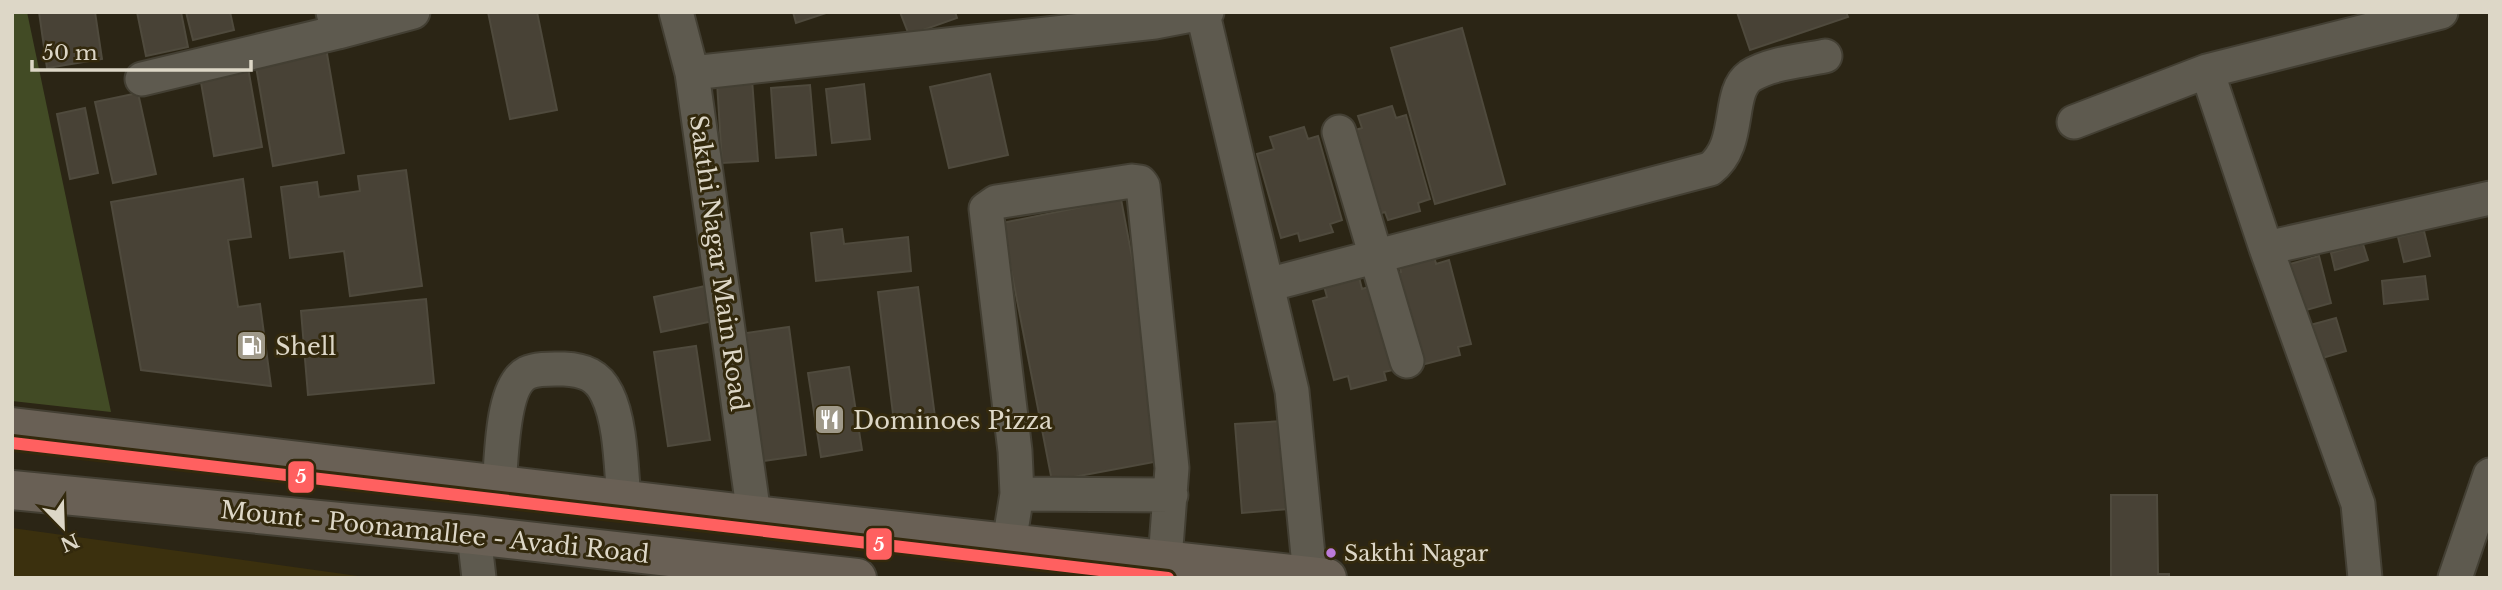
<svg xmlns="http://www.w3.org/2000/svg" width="2502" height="590" viewBox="0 0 2502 590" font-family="'Libre Baskerville',serif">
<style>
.built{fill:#3b300e}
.green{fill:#424b25}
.building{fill:#484236;stroke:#4f4a3d;stroke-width:2}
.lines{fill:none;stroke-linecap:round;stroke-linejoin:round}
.minor-casing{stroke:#433f33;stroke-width:37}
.major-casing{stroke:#433f33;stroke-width:42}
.minor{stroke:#5e5a4f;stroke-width:33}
.major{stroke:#696055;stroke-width:38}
.metro-1-casing{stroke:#33290d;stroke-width:18}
.metro-1{stroke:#ff6060;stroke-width:12}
.bus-dot{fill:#bd7bd9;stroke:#33290d;stroke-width:2.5}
.labels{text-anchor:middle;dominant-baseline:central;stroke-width:6;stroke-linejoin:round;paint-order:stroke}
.bus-label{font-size:22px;fill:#ddd7c7;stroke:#33290d;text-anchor:start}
.street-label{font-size:24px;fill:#ddd7c7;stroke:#33290d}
.poi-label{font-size:24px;fill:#ddd7c7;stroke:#33290d;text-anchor:start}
.line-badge{stroke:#33290d;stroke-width:2.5}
.badge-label{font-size:19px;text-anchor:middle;font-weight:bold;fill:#fff}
</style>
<rect width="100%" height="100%" fill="#2b2515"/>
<path class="built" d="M12 528 365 577 366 578H12Z"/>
<path class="green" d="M12 12H27L111 412 12 401Z"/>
<path class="building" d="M39 12H95L102 59 47 68Z
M137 12H181L188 47 146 56Z
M186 12H230L234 30 193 40Z
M488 12H537L557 110 510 119Z
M793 12H829L796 23Z
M900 12H955L957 18 909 35Z
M1737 12H1846L1848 17 1750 50Z
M1462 28 1505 184 1435 204 1391 48Z
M325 42 344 153 273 166 254 55Z
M247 62 262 147 214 156 199 71Z
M990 74 1008 155 949 168 930 87Z
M752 79 758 161 722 163 717 82Z
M864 84 870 139 832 143 826 89Z
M810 85 816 155 776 158 771 88Z
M138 93 156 174 113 183 95 102Z
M1392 106 1396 118 1406 115 1430 199 1418 203 1420 211 1388 220 1385 212 1369 217 1345 133 1362 128 1358 116Z
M85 108 98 173 70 179 57 114Z
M1304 127 1308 139 1318 136 1342 220 1330 224 1333 232 1300 241 1298 233 1281 238 1257 154 1274 149 1270 137Z
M406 170 422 286 350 296 344 251 290 258 281 187 317 182 319 197 360 191 358 176Z
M243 179 251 237 228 240 238 307 260 304 271 386 141 370 111 202Z
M1121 199 1170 459 1052 481 1002 223Z
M842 229 844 244 908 237 911 271 816 281 811 233Z
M2424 231 2430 256 2404 262 2398 237Z
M2363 244 2368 260 2335 270 2331 253Z
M1433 252 1436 264 1449 260 1471 344 1458 347 1460 355 1425 364 1422 352 1408 355 1387 276 1401 272 1398 261Z
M2319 256 2331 303 2299 312 2286 265Z
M2425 276 2428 299 2384 304 2382 281Z
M1359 277 1362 289 1375 285 1397 369 1384 372 1386 380 1351 389 1348 376 1334 380 1313 301 1327 297 1324 286Z
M710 285 718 320 661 332 654 297Z
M918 287 935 417 894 422 878 292Z
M426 299 434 383 308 395 301 311Z
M2336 318 2346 351 2312 361 2303 327Z
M789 327 806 455 763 461 746 333Z
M696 346 710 440 668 446 654 352Z
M849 367 862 450 821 457 808 373Z
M1283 421 1289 509 1242 513 1235 424Z
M2111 495H2157L2158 574H2169V578H2111Z"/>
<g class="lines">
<defs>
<path id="minor" d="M333 12 338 32 413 12
M676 12 692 73 754 515
M1203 14 1292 391 1310 576
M2207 71 2266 248 2358 504 2365 578
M692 73 1155 22 1207 12
M142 79 338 32
M2074 122 2207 71 2441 12
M1339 132 1407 361
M2266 248 2490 198
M1267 285 1710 169C1743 144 1726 93 1750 76 1770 63 1802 61 1825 56
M499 485C502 459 501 386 527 373 537 368 553 369 564 369 584 370 598 375 607 394 621 422 621 468 624 500
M1017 494 1171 495
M474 535 479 578
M1009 543 1017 494 1015 451 986 209 996 202 1132 181 1140 182 1143 186 1172 468 1165 560
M2455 578 2490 475"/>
<path id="major" d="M12 427 754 515 1327 578
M12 490 474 535 857 578"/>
</defs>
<use href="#minor" class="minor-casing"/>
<use href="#major" class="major-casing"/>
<use href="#minor" class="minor"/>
<use href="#major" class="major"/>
<defs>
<path id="metro-1" d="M12 443 1168 578"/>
</defs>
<use href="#metro-1" class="metro-1-casing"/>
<use href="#metro-1" class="metro-1"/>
</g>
<defs>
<symbol id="fuel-square" viewBox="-11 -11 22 22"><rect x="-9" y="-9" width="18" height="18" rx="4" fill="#9f9989" stroke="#33290d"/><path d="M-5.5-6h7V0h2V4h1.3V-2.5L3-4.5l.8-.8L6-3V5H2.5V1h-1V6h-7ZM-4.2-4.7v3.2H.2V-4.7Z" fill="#fff"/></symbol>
<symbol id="restaurant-square" viewBox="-11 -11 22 22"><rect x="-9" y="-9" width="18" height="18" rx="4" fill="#9f9989" stroke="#33290d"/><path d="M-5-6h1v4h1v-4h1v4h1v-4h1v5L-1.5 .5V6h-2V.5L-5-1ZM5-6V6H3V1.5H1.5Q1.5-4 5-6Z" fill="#fff"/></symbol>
</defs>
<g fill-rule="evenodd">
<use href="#fuel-square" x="234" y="328" width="35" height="35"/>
<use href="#restaurant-square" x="812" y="402" width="35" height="35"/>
</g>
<circle class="bus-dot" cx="1331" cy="553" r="6"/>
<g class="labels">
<g class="bus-label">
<text x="1344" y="553">Sakthi Nagar</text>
</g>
<g class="street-label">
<text transform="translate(719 263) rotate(82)">Sakthi Nagar Main Road</text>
<text transform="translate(435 532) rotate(6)">Mount - Poonamallee - Avadi Road</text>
</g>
<g class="poi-label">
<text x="275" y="346">Shell</text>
<text x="853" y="420">Dominoes Pizza</text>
</g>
</g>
<g class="line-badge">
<rect x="287" y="460" width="28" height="34" rx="7" fill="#ff6060"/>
<rect x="865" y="527" width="28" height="34" rx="7" fill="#ff6060"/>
</g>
<g class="badge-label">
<text x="301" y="483">5</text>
<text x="879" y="551">5</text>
</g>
<rect width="2502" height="590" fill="none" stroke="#ddd7c7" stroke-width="28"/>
<g transform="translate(63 527) rotate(157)" stroke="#33290d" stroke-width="5" paint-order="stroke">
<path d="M0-5L12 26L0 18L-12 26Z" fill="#ddd7c7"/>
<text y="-10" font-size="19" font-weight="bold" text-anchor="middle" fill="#ddd7c7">N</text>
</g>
<path d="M32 60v10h219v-10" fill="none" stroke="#ddd7c7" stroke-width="3.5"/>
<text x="42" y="60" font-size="21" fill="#ddd7c7" stroke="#33290d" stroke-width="5" paint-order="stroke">50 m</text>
</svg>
